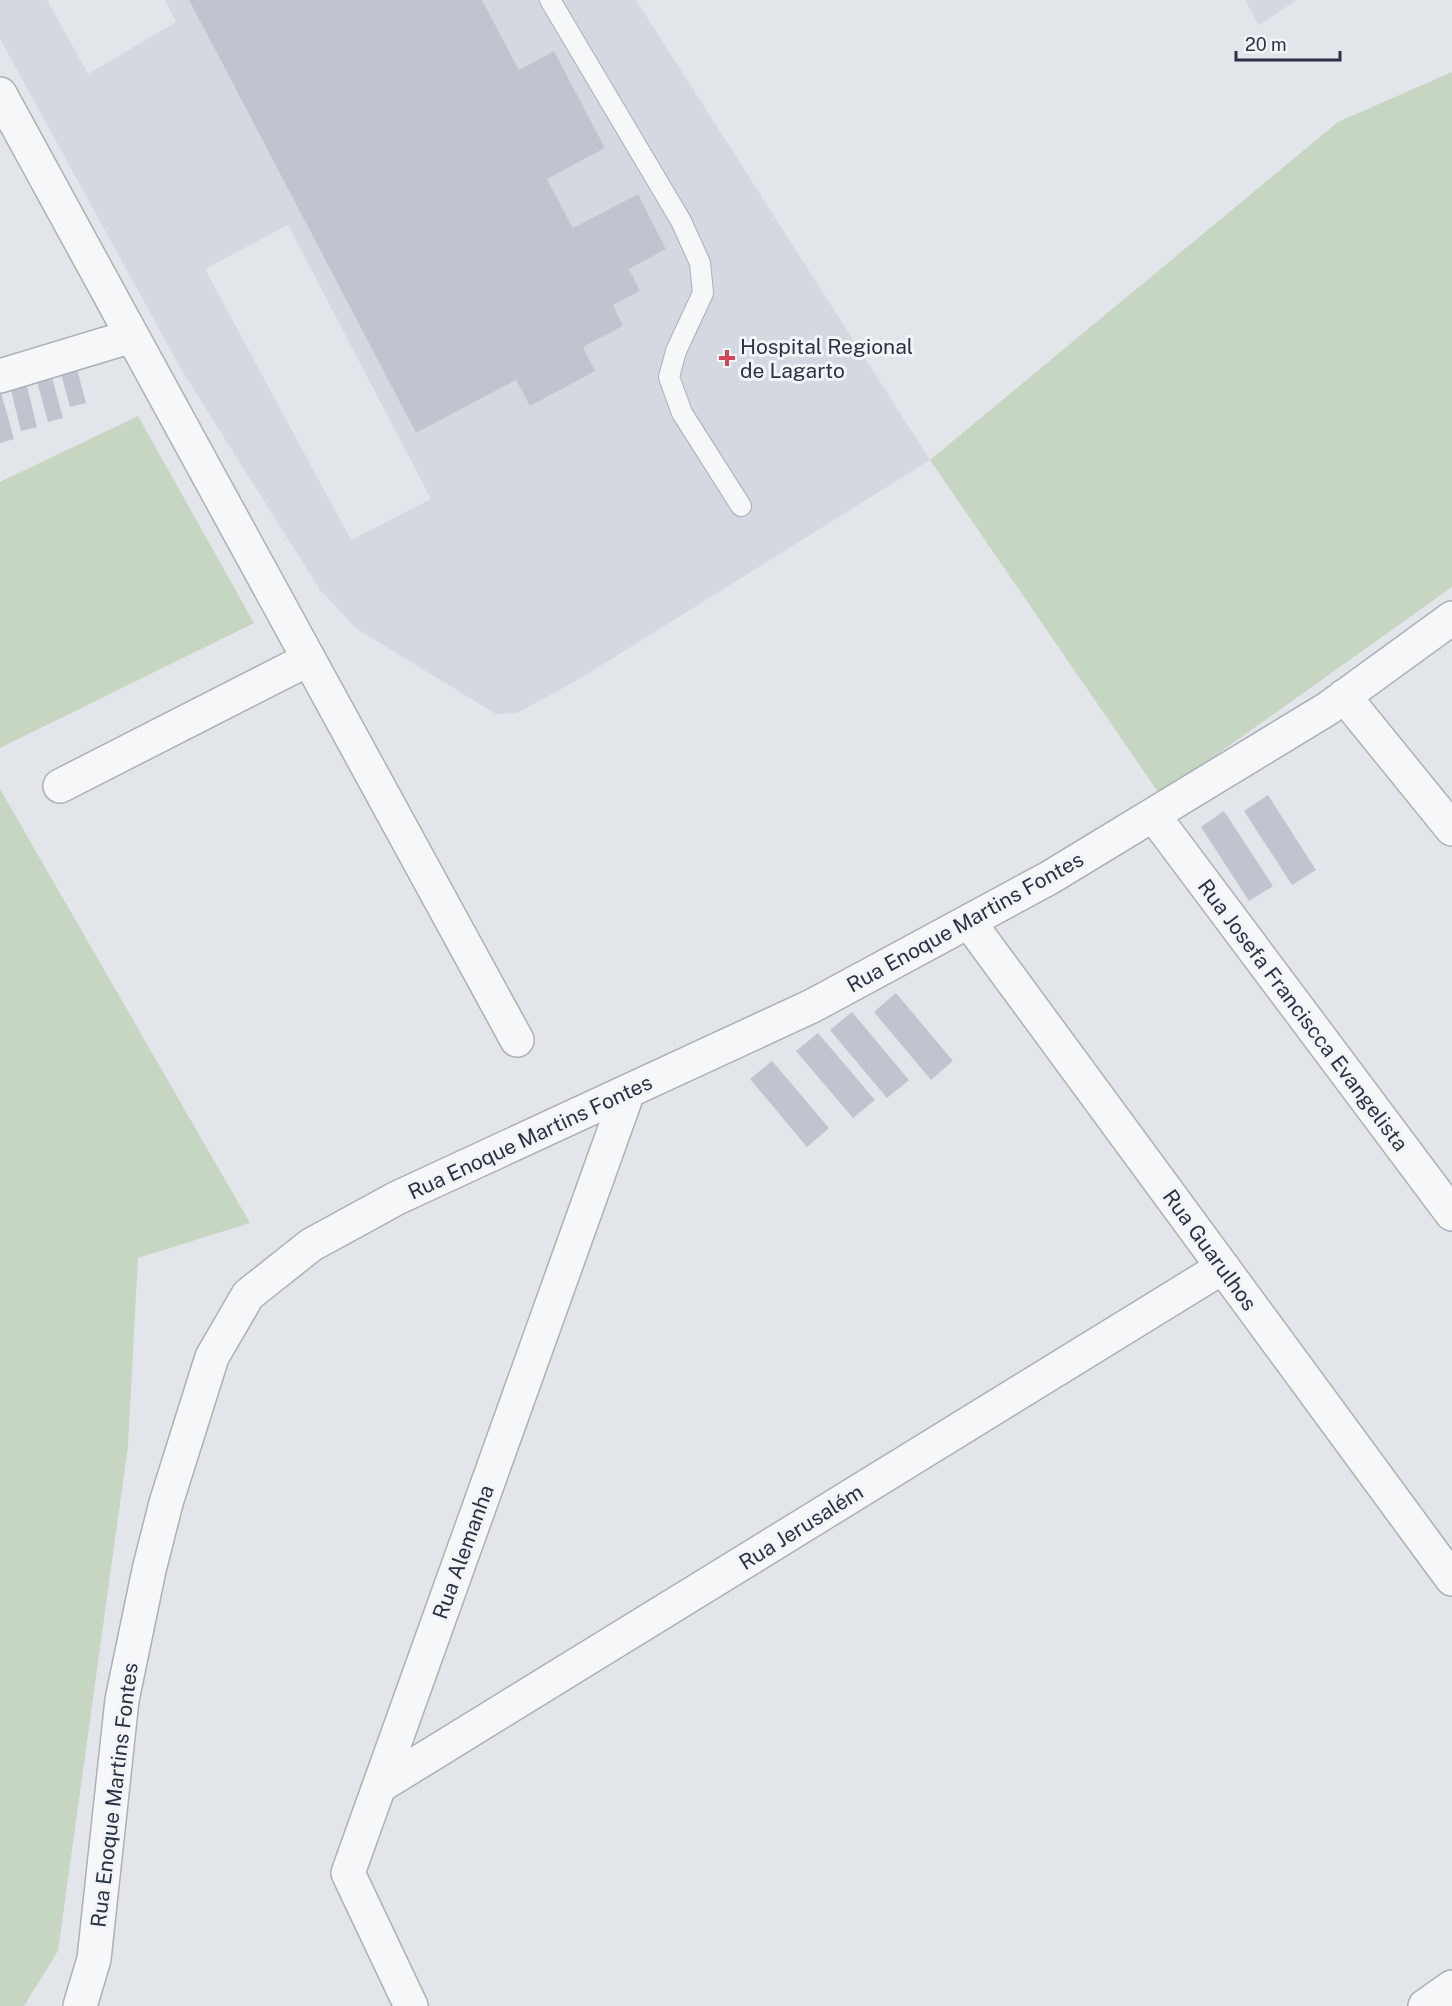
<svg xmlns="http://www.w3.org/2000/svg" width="1452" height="2006" viewBox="0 0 1452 2006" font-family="'Public Sans',sans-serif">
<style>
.built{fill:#d4d8e0;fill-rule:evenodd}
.green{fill:#c7d5c3}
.building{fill:#bfc4ce}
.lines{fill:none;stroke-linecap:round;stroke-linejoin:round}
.service-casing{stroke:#abb0b9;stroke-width:22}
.minor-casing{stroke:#abb0b9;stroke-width:36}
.service{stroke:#f5f7f9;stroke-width:20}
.minor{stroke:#f5f7f9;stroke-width:33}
.poi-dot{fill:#d44454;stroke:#f2f5f8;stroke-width:2}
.labels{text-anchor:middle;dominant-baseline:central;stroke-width:6;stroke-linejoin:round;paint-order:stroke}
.poi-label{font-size:21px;fill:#2a3244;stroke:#f2f5f8;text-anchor:start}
.street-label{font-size:21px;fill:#2a3244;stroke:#f2f5f8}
</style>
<rect width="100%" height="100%" fill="#e2e6eb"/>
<path class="built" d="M0 0H47L88 74 176 22 165 0H189L416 433 516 380 530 405 595 371 583 347 623 326 613 305 639 291 629 269 666 249 638 194 573 228 547 179 605 148 554 51 519 70 482 0H636L930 460 576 681 517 713 496 714 357 629 320 590 181 369 0 39ZM288 225 431 499 351 540 205 269Z
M1245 0H1297L1259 25Z"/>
<path class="green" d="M1452 72V587L1160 795 930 460 1338 122Z
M138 416 254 623 0 748V482Z
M0 789 250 1223 138 1258 128 1446 58 1951 24 2006H0Z"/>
<path class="building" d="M189 0H482L519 70 554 51 605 148 547 179 573 228 638 194 666 249 629 269 640 291 613 305 623 326 583 347 595 371 530 406 516 380 416 433Z
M73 354 86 403 70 407 57 359Z
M50 370 63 418 48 422 35 374Z
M25 378 37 427 21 431 9 382Z
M0 389 14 439 0 443Z
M1268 795 1316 870 1292 885 1244 811Z
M1224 811 1273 886 1249 901 1201 827Z
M896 993 953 1061 931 1080 874 1012Z
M852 1012 909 1080 887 1098 830 1030Z
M818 1033 875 1100 853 1118 796 1051Z
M772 1061 829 1128 807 1147 750 1079Z"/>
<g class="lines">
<defs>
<path id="service" d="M550 0 681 221 700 263 703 293 676 351 669 377 682 413 741 506"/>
<path id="minor" d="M0 94 517 1040
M0 376 132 336
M1344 696 1452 829
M60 786 309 659
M1154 816 1452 1214
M969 922 1452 1579
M380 1786 1223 1267
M80 2006 94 1959 122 1700 149 1570 166 1503 212 1357 248 1295 311 1245 397 1198 812 1006 1049 878 1327 709 1452 618
M411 2006 348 1873 628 1092
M1425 2006 1452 1987"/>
</defs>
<use href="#service" class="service-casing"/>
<use href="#minor" class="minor-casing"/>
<use href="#service" class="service"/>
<use href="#minor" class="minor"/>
</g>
<path class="poi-dot" d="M724 349h6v6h6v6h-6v6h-6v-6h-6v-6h6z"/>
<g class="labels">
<g class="poi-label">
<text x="740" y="346">Hospital Regional<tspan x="740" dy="24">de Lagarto</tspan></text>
</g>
<g class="street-label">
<text transform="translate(965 922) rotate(-29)">Rua Enoque Martins Fontes</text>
<text transform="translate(1303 1015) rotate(53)">Rua Josefa Franciscca Evangelista</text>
<text transform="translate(530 1137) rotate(-25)">Rua Enoque Martins Fontes</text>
<text transform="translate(1210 1250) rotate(54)">Rua Guarulhos</text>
<text transform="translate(801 1527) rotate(-32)">Rua Jerusalém</text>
<text transform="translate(463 1552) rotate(-70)">Rua Alemanha</text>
<text transform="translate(114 1795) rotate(-83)">Rua Enoque Martins Fontes</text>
</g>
</g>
<path d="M1236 51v9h104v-9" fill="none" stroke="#2a3244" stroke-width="3"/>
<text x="1245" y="51" font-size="18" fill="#2a3244" stroke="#f2f5f8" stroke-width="4.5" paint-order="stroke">20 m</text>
</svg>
